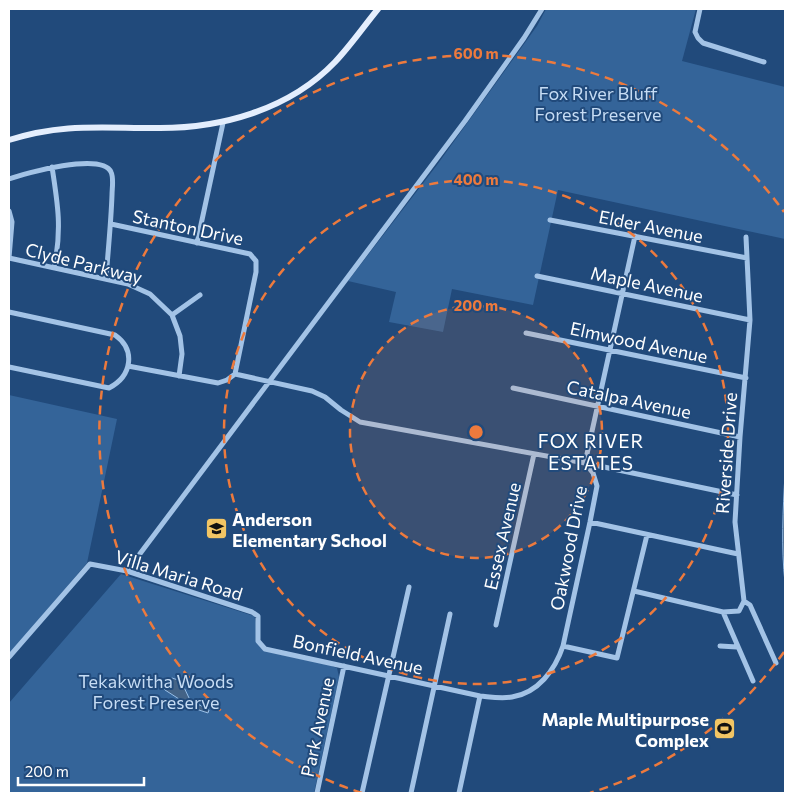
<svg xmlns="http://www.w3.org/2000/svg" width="794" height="802" viewBox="0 0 794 802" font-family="Commissioner,sans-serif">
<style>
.green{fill:#346499}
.water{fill:#446386;stroke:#97bee7}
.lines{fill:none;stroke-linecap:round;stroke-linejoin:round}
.minor{stroke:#a3c3e6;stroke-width:5}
.major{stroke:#e4eefd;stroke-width:6}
.ring{fill:none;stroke:#ed7a3d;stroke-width:2.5;stroke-dasharray:9 6}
.labels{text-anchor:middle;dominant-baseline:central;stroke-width:4;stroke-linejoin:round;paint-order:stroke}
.park-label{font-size:18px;fill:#c6dcf4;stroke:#214a7b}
.street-label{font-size:18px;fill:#fff;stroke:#214a7b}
.poi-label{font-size:18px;font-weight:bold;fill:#fff;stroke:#214a7b;text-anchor:start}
.neighbourhood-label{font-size:19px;letter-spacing:1px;fill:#fff;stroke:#214a7b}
.centre{fill:#ed7a3d;stroke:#214a7b;stroke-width:2.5}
.ring-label{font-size:15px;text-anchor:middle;font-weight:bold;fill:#ed7a3d;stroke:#214a7b;stroke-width:4;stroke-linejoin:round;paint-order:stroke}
</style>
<rect width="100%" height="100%" fill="#214a7b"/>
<path class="green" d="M546 9H696L682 61 785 87V239L558 190 533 305 452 289 443 332 389 322 396 292 348 281 437 165 537 26Z
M9 395 117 419 87 563 9 655Z
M121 574 254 616C260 628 251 643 265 651L329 665 337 668 339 677 314 793H9V703Z"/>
<path class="water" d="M785 474V583C781 547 783 510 785 474Z
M172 678 181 681 190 700 209 710 208 713 193 708 165 690 163 687 164 683Z"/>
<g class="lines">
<path class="minor" d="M700 9 695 32 698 38 703 43 764 62
M52 167C58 205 62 230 54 268
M9 179C25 173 102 152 111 172 114 178 112 188 112 195 111 223 108 251 106 279
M9 211 12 222 9 258
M550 220 747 258
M111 224 250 254 256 261V272L235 374
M746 237 750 320 740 437 735 522 744 601 750 605 776 663
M197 243 223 123
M9 258 128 284 150 294 172 315 180 336 182 354 179 376
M537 276 750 320
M9 312 115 335C136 350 132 376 109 388L9 367
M172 315 200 295
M526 333 746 378
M128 366 218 383 227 380 235 374 312 391 325 397 341 410 360 422 585 463 737 495
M513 388 740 437
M590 522 738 554
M127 571 465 121 524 38 542 9
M634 591 723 612 739 611 744 601
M723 612 753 681
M496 625 534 454
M563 646 617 658 647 535
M720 646 737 647
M9 657 90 564 127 571 252 612 258 616V641L265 649 480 696C491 697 501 699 512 697 538 693 555 670 563 646L590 522 597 486 593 473 585 463 635 236
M317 793 344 666
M362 793 409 587
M411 793 450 614
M459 793 480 696"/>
<path class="major" d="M9 140C62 123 101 128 155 128 220 129 289 110 335 62 351 45 364 26 378 9"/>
</g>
<circle cx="476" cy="432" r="126" fill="#ed7a3d" fill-opacity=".12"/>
<g class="ring">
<circle cx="476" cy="432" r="126"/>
<circle cx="476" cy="432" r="252"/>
<path d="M784 652A378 378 0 0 1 590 793M362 793A378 378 0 1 1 784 212"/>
</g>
<defs>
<symbol id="school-square" viewBox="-11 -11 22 22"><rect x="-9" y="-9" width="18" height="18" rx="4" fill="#f2c564" stroke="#214a7b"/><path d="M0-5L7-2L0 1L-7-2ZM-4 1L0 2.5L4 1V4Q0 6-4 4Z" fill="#111"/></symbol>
<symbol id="stadium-square" viewBox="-11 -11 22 22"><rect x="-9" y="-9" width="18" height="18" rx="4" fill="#f2c564" stroke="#214a7b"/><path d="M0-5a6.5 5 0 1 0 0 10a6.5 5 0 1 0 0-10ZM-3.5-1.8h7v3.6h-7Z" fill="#111"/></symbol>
</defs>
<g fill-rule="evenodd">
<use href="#school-square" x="204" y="516" width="25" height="25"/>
<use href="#stadium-square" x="712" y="716" width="25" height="25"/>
</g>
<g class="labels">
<g class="park-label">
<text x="598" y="93">Fox River Bluff<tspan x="598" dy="21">Forest Preserve</tspan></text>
<text x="156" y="681">Tekakwitha Woods<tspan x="156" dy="21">Forest Preserve</tspan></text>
</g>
<g class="street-label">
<text transform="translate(651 226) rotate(11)">Elder Avenue</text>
<text transform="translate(188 227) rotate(12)">Stanton Drive</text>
<text transform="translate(84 263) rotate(14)">Clyde Parkway</text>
<text transform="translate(647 284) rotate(12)">Maple Avenue</text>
<text transform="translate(639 342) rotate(12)">Elmwood Avenue</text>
<text transform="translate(629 399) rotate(12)">Catalpa Avenue</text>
<text transform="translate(726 453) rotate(-86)">Riverside Drive</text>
<text transform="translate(502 536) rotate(-77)">Essex Avenue</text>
<text transform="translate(568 548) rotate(-79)">Oakwood Drive</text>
<text transform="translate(179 575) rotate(17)">Villa Maria Road</text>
<text transform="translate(358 654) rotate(12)">Bonfield Avenue</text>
<text transform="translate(317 727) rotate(-78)">Park Avenue</text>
</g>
<g class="poi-label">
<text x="232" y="519">Anderson<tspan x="232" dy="21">Elementary School</tspan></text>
<text x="709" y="719" text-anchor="end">Maple Multipurpose<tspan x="709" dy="21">Complex</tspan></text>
</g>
<g class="neighbourhood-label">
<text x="591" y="440">FOX RIVER<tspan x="591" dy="22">ESTATES</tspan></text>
</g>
</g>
<circle cx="476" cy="432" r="8" class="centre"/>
<g class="ring-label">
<text x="476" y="59">600 m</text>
<text x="476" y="185">400 m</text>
<text x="476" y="311">200 m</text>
</g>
<rect width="794" height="802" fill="none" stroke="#ffffff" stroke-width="20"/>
<path d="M18 777v8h126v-8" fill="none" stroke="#ffffff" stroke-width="2.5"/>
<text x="25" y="777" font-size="15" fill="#ffffff" stroke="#214a7b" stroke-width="4" paint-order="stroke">200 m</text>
</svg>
